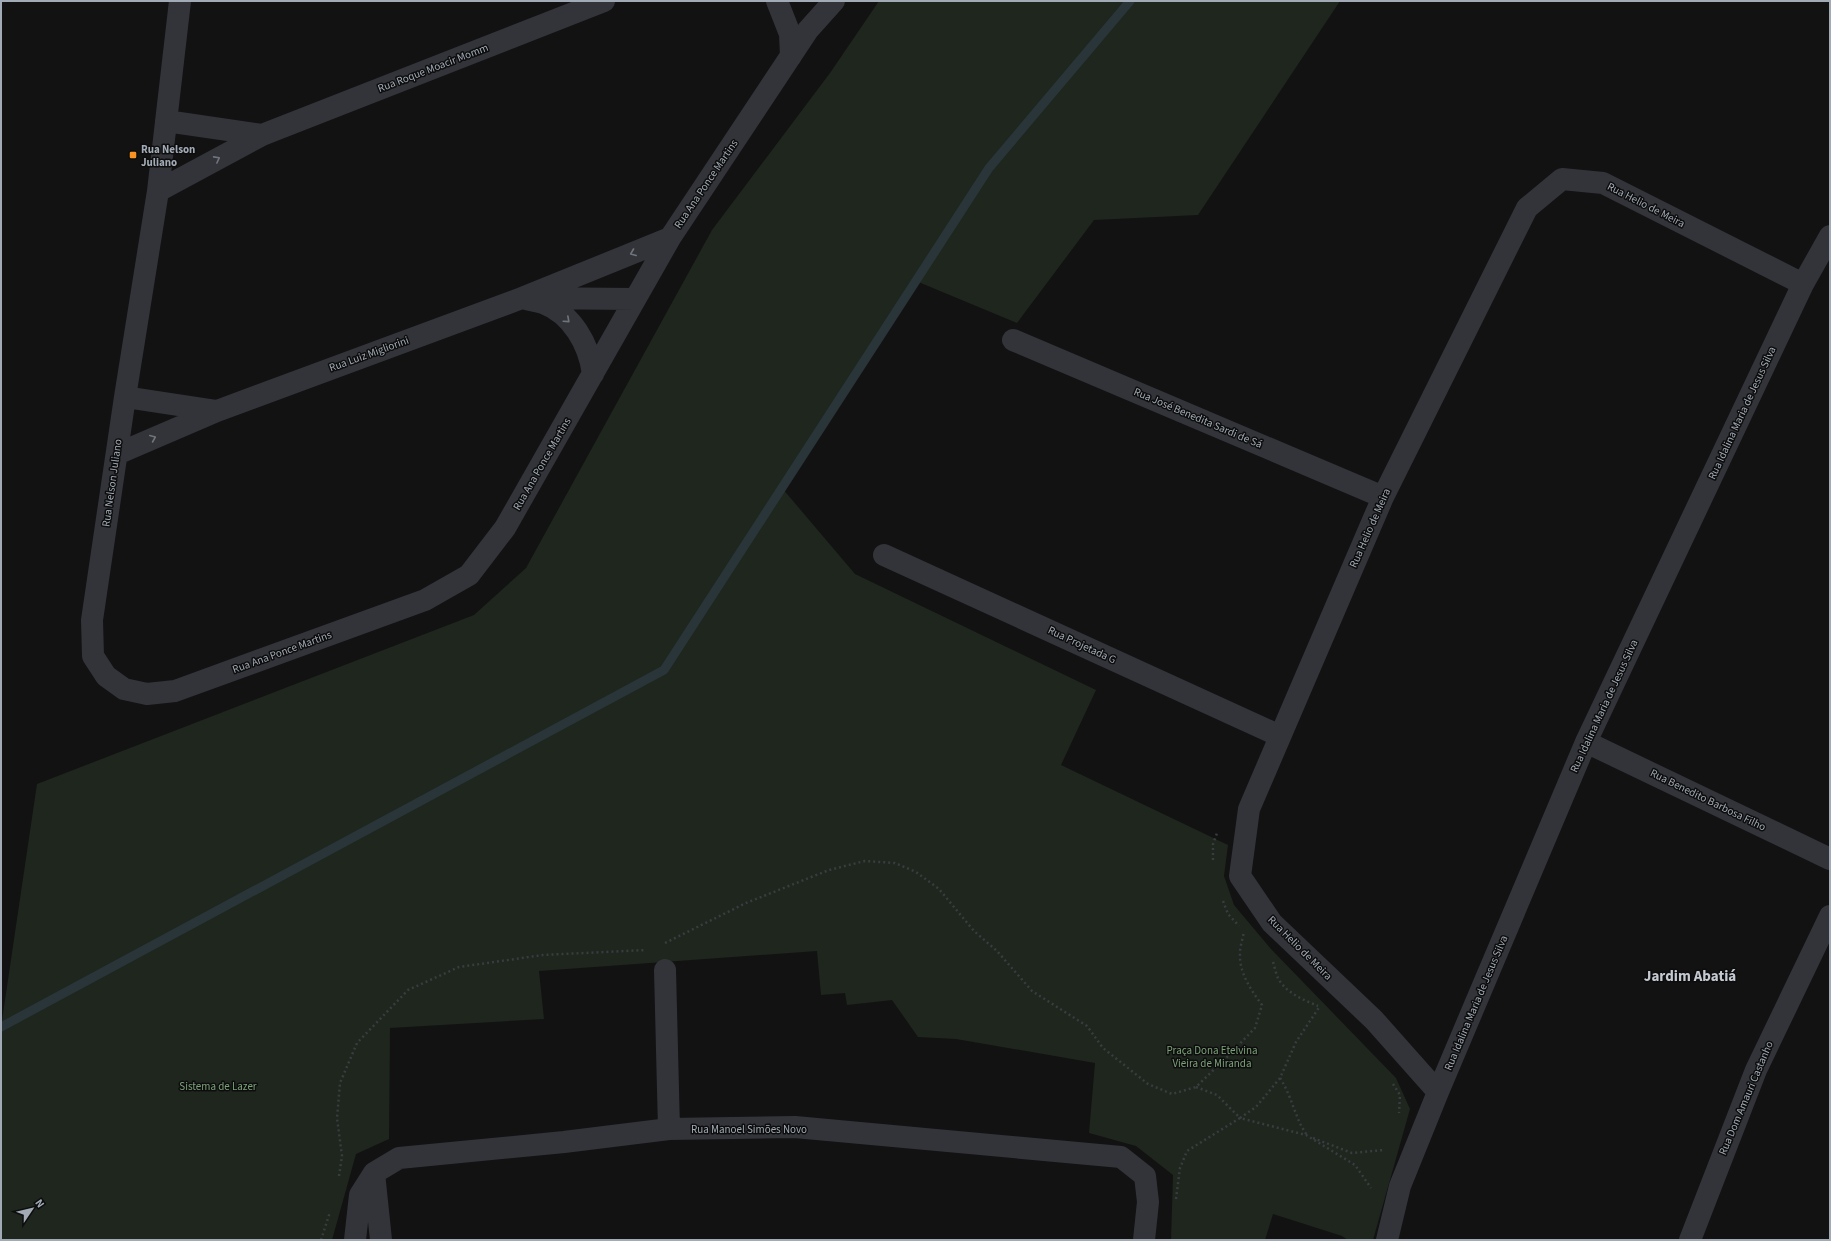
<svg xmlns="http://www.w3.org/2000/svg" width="1831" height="1241" viewBox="0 0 1831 1241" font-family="'Source Sans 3',sans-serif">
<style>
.green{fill:#1e261e}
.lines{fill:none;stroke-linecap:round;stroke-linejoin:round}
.stream{stroke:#2a3539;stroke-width:9}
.path{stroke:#393c40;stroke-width:2.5;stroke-dasharray:2 3;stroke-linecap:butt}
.minor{stroke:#333439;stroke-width:22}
.oneway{stroke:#70757d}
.poi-dot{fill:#fa9223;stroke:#0d0d0e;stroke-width:1.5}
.labels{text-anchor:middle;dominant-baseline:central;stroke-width:3;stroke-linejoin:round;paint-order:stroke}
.street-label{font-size:11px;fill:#a2abb5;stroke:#0d0d0e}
.poi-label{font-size:11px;font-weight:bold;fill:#a2abb5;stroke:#0d0d0e;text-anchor:start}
.park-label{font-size:11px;fill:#7ca178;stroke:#0d0d0e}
.district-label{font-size:15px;font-weight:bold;fill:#c4c9d1;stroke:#0d0d0e}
</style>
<rect width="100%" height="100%" fill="#121213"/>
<path class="green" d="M879 1H1340L1198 215 1094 220 1017 323 916 281 782 488 855 574 1096 690 1061 765 1228 845 1224 876 1234 905 1271 949 1396 1078 1410 1109 1373 1240H1348L1342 1236 1273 1214 1265 1240H1171L1173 1175 1136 1146 1089 1133 1095 1063 956 1039 918 1037 892 1000 847 1005 845 993 821 995 817 951 539 971 544 1019 390 1028 389 1139 356 1154 332 1240H1V1027L37 784 474 615 526 568 712 230 830 73Z"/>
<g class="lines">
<path class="stream" d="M1 1027 664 670 989 168 1130 1"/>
<path class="path" d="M1213 860V844L1217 833
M1223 901 1228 914 1239 926
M665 943 746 903 829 870 865 861 895 863 916 872 939 889 974 931 997 951 1032 991 1087 1026 1103 1048 1148 1084 1172 1094 1196 1087 1229 1055 1255 1028 1262 1005C1251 990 1239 973 1240 953 1240 946 1243 938 1244 931
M1273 962C1275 968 1276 975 1279 980 1288 994 1304 1000 1318 1006
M1280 1078C1292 1096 1295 1119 1307 1135
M1393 1084 1400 1095 1399 1113
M1196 1087 1217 1095 1240 1118 1256 1107 1280 1078 1296 1042 1320 1006
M1313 1138 1352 1153 1384 1150
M339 1176 342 1156 337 1118 340 1083 357 1043 408 990 459 967 543 955 646 950
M1176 1199 1180 1168 1187 1151 1240 1118 1306 1135 1355 1165 1371 1188
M321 1240 330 1212"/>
<path class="minor" d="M180 1 158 191 125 397 92 620 93 656 106 676 124 689 147 694 175 691 425 600 469 575 505 528 670 238 808 30 834 1
M777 1 790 34 791 56
M262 135 604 1
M158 191 262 135 166 121
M1013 340 1383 497
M593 374C589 344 572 314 543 303 536 301 529 300 522 298L670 238
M217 411 522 298 635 299
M117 454 217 411 125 397
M884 555 1280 736
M1586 742 1830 859
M665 970 669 1129
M1438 1092 1374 1020 1272 923 1240 876 1249 809 1383 497 1527 208 1562 179 1603 183 1803 284
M374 1173 381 1240
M355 1240 360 1195 374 1173 399 1158 564 1142 669 1129 795 1127 1121 1157 1145 1176 1148 1202 1144 1240
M1387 1240 1400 1186 1438 1092 1586 742 1803 284 1830 236
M1690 1240 1756 1070 1830 916"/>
</g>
<defs><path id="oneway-chevron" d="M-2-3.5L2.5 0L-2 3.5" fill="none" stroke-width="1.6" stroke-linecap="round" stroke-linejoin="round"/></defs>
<g class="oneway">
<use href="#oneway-chevron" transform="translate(217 159) rotate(-28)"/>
<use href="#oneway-chevron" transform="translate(633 253) rotate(158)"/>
<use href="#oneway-chevron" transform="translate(567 320) rotate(42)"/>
<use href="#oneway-chevron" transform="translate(153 438) rotate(-23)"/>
</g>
<rect class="poi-dot" x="129" y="151" width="8" height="8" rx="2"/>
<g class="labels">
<g class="street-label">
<text transform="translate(433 68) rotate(-21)">Rua Roque Moacir Momm</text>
<text transform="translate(706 184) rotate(-56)">Rua Ana Ponce Martins</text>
<text transform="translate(1646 205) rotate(27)">Rua Helio de Meira</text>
<text transform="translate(369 354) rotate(-20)">Rua Luiz Migliorini</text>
<text transform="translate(1742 413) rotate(-65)">Rua Idalina Maria de Jesus Silva</text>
<text transform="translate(1198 418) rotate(23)">Rua José Benedita Sardi de Sá</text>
<text transform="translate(542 464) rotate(-60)">Rua Ana Ponce Martins</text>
<text transform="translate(112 483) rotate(-82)">Rua Nelson Juliano</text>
<text transform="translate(1370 528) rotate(-66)">Rua Helio de Meira</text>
<text transform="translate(1082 645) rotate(25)">Rua Projetada G</text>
<text transform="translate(282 652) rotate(-20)">Rua Ana Ponce Martins</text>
<text transform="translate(1604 706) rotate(-65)">Rua Idalina Maria de Jesus Silva</text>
<text transform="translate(1708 800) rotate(26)">Rua Benedito Barbosa Filho</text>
<text transform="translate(1300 948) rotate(45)">Rua Helio de Meira</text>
<text transform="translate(1476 1003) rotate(-67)">Rua Idalina Maria de Jesus Silva</text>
<text transform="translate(1746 1098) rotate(-67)">Rua Dom Amauri Castanho</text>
<text x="749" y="1129">Rua Manoel Simões Novo</text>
</g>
<g class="poi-label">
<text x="141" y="149">Rua Nelson<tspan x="141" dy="13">Juliano</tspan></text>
</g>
<g class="park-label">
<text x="1212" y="1050">Praça Dona Etelvina<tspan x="1212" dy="13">Vieira de Miranda</tspan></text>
<text x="218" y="1086">Sistema de Lazer</text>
</g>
<g class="district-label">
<text x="1690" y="976">Jardim Abatiá</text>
</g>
</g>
<rect width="1831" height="1241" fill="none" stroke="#a2abb5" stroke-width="4"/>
<g transform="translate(32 1209) rotate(55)" stroke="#0d0d0e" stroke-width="3" paint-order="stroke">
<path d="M0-3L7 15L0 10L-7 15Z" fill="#a2abb5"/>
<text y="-6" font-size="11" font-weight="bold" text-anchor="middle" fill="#a2abb5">N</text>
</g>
</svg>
